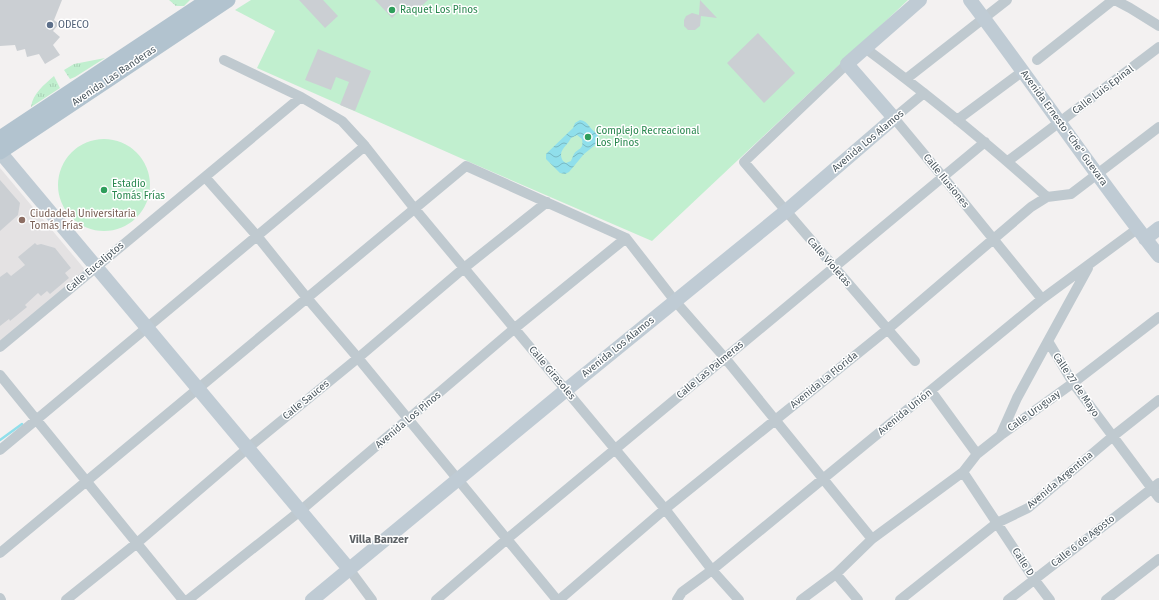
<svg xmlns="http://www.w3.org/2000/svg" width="1159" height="600" viewBox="0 0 1159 600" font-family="'Fira Sans',sans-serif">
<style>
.education{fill:#e4e2e3}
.grass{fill:url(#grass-tufts)}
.pitch{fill:#c1efcf}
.water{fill:url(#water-waves);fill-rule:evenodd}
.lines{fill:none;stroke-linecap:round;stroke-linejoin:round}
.stream{stroke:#90dfeb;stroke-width:2.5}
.building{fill:#cbcfd3}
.street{stroke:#bfc9cf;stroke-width:10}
.secondary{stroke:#bfcbd4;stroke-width:14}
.primary{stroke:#b2c3cf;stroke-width:15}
.leisure-dot{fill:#2e9e5b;stroke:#fff;stroke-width:1.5}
.service-dot{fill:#5c6f8a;stroke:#fff;stroke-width:1.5}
.education-dot{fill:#8d6e63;stroke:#fff;stroke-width:1.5}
.labels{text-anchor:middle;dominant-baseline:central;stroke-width:3;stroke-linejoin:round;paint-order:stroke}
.leisure-label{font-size:10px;fill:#27864d;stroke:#fff;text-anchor:start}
.service-label{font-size:10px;fill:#4e5e75;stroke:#fff;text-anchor:start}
.street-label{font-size:10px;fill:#49565e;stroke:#fff}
.education-label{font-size:10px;fill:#785e54;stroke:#fff;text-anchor:start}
.neighbourhood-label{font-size:11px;font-weight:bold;fill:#5d6266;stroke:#fff}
</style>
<defs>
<pattern id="grass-tufts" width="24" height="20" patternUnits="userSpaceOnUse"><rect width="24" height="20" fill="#c1efcf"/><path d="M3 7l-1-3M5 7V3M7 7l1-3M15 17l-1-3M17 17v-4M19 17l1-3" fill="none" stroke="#a7cfb4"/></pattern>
<pattern id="water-waves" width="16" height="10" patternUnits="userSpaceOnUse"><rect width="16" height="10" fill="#90dfeb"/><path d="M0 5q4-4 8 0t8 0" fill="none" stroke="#78b8c2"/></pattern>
</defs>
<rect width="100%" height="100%" fill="#f3f1f1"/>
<path class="education" d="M0 168 87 272 0 343Z"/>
<path class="grass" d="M169 0H190L184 6H176Z
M105 58 75 77 70 79 64 70 74 64Z
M54 76 60 88 31 107C33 93 44 85 54 76Z"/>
<path class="pitch" d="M251 0H908L652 241 474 164 257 68 275 31 235 10Z
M58 185a46 46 0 1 1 92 0a46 46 0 1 1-92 0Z"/>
<path class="water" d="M580 120C589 121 589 130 597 133L600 141 584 154 569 172 565 174 560 173 546 159V154L573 128 575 123ZM577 135 582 139C584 150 578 148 574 154 573 156 572 158 571 161L566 163 563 161C557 150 567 147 571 138Z"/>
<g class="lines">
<path class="stream" d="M0 440 22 424"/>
</g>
<path class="building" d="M0 0H62L54 20 59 24 53 31 60 37 53 45 60 55 45 64 39 54 27 57 25 49 17 51 15 45 0 46Z
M299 0H323L338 16 325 28Z
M375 0H428L412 15 404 6 392 18Z
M700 0 717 18 701 16 700 26 695 30H688L684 26V20L686 16 692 13 699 15Z
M758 33 795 73 764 103 727 63Z
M318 49 371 71 355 111 340 105 349 82 336 77 331 90 305 80Z
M0 180 20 203 18 215 0 231Z
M35 243 37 245 41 244 55 248 71 268 65 273 69 278 50 294 47 291 41 296 38 293 25 305 27 307 10 321 9 319 0 326V277L7 272 11 276 25 265 18 257Z"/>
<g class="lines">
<path class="street" d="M1115 0 1130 8 1159 26
M865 48C928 95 989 144 1047 197
M224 60 301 97 342 121 365 146 414 208 665 509 712 570 739 600
M1037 60 1113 0
M847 64 744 162 915 361
M906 79 1007 0
M924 93 894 118 943 177 1042 299
M957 120 1023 71
M1008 161 1159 47
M205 177 257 236 307 298 358 358 557 600
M1088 268 1048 341 1073 383 1159 498
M0 347 301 97
M0 375 183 600
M931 391 977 454
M1001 434 1017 398 1048 341
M0 450 365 146
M0 553 466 166 626 238 675 301 725 358 872 539
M349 569 372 600
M836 574 858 600
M0 598 1 600
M66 600 137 543 248 448 358 358 464 268 547 202
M188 600 300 511 515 328 626 238
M436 600 507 539 985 142
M559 600 665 509 888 329 1031 207 1047 197 1071 194 1159 127
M677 600 682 592 712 570 1042 299 1137 229
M801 600 836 574 872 539 963 472
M900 600 997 523 1028 508 1112 437 1159 400
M1008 600 1159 483
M1050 600 1034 579 963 472 977 454 1001 435 1073 383 1159 317
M1106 600 1159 559"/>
<path class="secondary" d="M970 0C1034 84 1093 173 1159 256
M0 152 349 569
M1145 239 1159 228
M312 600 566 390 786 211 894 118 847 64 920 0"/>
<path class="primary" d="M0 138 208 0
M0 152 228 0"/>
</g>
<g class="leisure-dot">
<circle cx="392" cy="10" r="4"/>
<circle cx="588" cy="137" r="4"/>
<circle cx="104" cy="190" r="4"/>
</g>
<circle class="service-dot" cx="50" cy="25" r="4"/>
<circle class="education-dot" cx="22" cy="220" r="4"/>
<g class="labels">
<g class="leisure-label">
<text x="400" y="10">Raquet Los Pinos</text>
<text x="596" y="131">Complejo Recreacional<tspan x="596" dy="12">Los Pinos</tspan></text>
<text x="112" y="184">Estadio<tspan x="112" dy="12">Tomás Frías</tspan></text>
</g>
<g class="service-label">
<text x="58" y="25">ODECO</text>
</g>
<g class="street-label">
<text transform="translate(114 76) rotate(-34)">Avenida Las Banderas</text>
<text transform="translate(1103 90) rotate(-37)">Calle Luis Epinal</text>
<text transform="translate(1064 128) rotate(54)">Avenida Ernesto "Che" Guevara</text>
<text transform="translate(868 141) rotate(-40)">Avenida Los Alamos</text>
<text transform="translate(946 181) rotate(51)">Calle Ilusiones</text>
<text transform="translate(829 262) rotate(49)">Calle Violetas</text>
<text transform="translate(95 267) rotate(-40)">Calle Eucaliptos</text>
<text transform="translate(618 347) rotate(-39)">Avenida Los Alamos</text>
<text transform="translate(710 370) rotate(-40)">Calle Las Palmeras</text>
<text transform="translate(552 373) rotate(50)">Calle Girasoles</text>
<text transform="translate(824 380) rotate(-39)">Avenida La Florida</text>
<text transform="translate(1076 385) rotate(56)">Calle 27 de Mayo</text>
<text transform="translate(306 400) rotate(-39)">Calle Sauces</text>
<text transform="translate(1034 411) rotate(-36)">Calle Uruguay</text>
<text transform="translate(905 412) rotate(-39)">Avenida Unión</text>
<text transform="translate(408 420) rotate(-40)">Avenida Los Pinos</text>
<text transform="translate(1060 480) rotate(-40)">Avenida Argentina</text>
<text transform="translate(1083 541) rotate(-38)">Calle 6 de Agosto</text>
<text transform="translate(1023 562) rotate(57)">Calle D</text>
</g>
<g class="education-label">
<text x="30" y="214">Ciudadela Universitaria<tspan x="30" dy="12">Tomás Frías</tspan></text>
</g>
<g class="neighbourhood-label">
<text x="379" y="539">Villa Banzer</text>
</g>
</g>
</svg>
